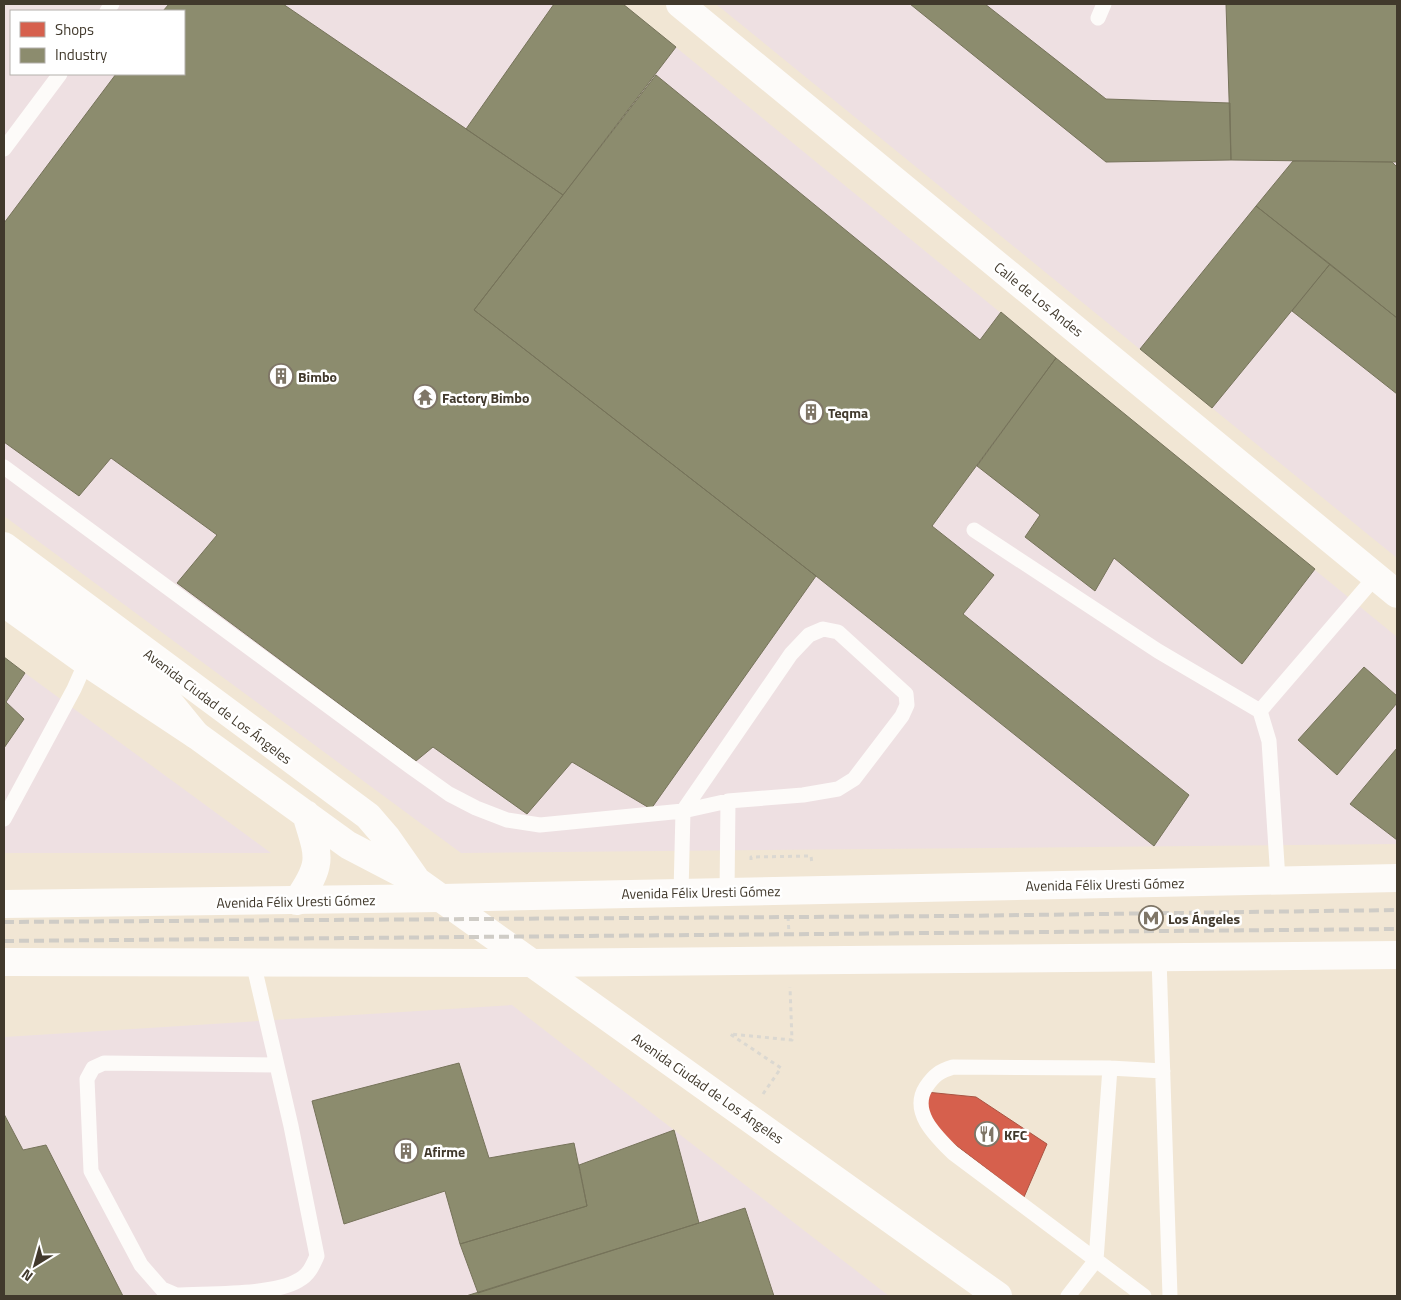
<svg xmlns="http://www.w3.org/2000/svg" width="1401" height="1300" viewBox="0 0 1401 1300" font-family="'Titillium Web',sans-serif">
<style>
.industrial{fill:#eee0e2;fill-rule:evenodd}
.shops{fill:#d6604d;stroke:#a95443}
.industry{fill:#8c8c6e;stroke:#76735a}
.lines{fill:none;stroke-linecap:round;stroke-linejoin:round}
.path{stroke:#dbd8d1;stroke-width:3;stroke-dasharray:4 4;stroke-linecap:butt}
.lane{stroke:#fdfbf9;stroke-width:15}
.street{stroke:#fdfbf9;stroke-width:28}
.secondary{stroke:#fdfbf9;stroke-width:28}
.primary{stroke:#fdfbf9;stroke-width:28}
.highway{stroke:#fdfbf9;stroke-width:28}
.rail{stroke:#cfccc6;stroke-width:4;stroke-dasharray:10 5;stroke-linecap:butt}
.labels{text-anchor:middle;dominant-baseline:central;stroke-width:5;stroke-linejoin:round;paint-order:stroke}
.street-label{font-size:14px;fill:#41392c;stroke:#fff}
.poi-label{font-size:14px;font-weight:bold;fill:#41392c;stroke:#fff;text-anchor:start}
</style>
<rect width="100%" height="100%" fill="#f1e6d4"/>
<path class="industrial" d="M4 4H623L1397 637V844L461 853 4 516ZM11 11H184V74H11Z
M716 4H1397V558L1212 408Z
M4 657 25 673 271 853H4Z
M512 1005 889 1296H4V1037Z"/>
<path class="shops" d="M926 1092 976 1097 1047 1144 1024 1197 928 1124Z"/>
<path class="industry" d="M169 4H283L563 195 474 310 816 576 651 809 572 762 527 814 433 747 416 761 177 583 217 535 111 458 79 496 4 442V223L116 74H184V11H163Z
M554 4H623L676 47 563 195 466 129Z
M910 4H985L1106 99 1230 103 1231 160 1106 162Z
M1226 4H1397V162L1231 160Z
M656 75 980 340 1001 312 1056 358 932 526 994 575 963 614 1189 795 1154 846 816 576 474 310Z
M1293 161 1392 162 1397 167V318L1256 206Z
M1256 206 1330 264 1212 408 1140 349Z
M1330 264 1397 318V394L1292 311Z
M1056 358 1315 569 1242 664 1114 558 1095 591 1025 537 1040 515 977 466Z
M4 657 25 673 6 702 24 719 4 748Z
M1364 667 1397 696V703L1337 775 1298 740Z
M1397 748V840L1350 804Z
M459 1063 489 1158 574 1143 587 1206 460 1244 445 1191 344 1224 312 1101Z
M4 1114 23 1150 46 1145 123 1296H4Z
M674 1130 699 1223 478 1293 460 1244 587 1206 579 1165Z
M745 1208 774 1296H466L699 1223Z"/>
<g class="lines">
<path class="path" d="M751 860V857L811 856 812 864
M788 917 789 933
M763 1094 781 1068 730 1034 792 1040 790 987"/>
<path class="lane" d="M107 11 112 4
M1098 18 1104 4
M4 149 60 74
M4 467 411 767 449 794 476 808 507 820 540 825 683 811 728 801 803 795 838 789 854 779 902 716 907 705 906 694 838 632 823 629 809 635 791 654 683 811 681 893
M974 530 1158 651 1260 711 1376 576
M1260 711 1269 741 1278 880
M4 819 74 689 86 662
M727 892 728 801
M1159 958 1170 1296
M253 962 291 1126 317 1256C313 1265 309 1275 299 1280 273 1296 208 1293 176 1295L162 1289 141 1265 91 1171 87 1079 93 1068 104 1063 275 1065
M1068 1296 1096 1260 1110 1068
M1144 1296 953 1153C936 1136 910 1112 926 1087 934 1075 940 1071 953 1067L1110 1068 1163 1071"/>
<path class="street" d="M680 4 1397 594"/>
<path class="secondary" d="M4 546 368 816 387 838 415 878
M4 603 86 662 196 735 348 845 417 881 998 1296
M297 901C324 862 319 857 306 814"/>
<path class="primary" d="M4 904 442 898 1397 878
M4 962 532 963 1397 955"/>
<path class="highway" d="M4 573 131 667 165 697 196 735"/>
<path class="rail" d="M4 922 953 916 1397 910
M4 941 1397 929"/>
</g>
<defs>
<symbol id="building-ring" viewBox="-11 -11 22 22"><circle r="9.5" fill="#fff" stroke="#7f7667" stroke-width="1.5"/><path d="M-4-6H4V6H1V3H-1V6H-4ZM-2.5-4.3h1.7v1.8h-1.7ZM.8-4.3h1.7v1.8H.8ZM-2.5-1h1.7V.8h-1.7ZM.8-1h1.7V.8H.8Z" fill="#7f7667"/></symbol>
<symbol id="temple-ring" viewBox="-11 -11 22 22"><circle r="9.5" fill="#fff" stroke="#7f7667" stroke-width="1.5"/><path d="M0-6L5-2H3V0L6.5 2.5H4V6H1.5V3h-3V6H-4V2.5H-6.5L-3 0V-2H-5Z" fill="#7f7667"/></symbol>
<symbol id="metro-ring" viewBox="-11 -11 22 22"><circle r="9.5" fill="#fff" stroke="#7f7667" stroke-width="1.5"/><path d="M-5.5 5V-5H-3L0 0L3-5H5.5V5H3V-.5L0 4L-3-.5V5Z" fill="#7f7667"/></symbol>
<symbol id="restaurant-ring" viewBox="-11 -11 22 22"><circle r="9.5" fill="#fff" stroke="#7f7667" stroke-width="1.5"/><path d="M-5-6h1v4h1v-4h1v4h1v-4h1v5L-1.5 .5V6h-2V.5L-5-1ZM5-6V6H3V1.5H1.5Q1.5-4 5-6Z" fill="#7f7667"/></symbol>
</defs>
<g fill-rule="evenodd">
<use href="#building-ring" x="267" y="362" width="28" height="28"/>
<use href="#temple-ring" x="411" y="383" width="28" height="28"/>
<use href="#building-ring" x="797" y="398" width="28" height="28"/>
<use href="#metro-ring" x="1137" y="904" width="28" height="28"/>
<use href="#restaurant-ring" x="973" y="1120" width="28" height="28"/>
<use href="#building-ring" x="392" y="1137" width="28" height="28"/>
</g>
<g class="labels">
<g class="street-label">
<text transform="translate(1039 299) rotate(39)">Calle de Los Andes</text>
<text transform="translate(218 706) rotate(37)">Avenida Ciudad de Los Ángeles</text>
<text transform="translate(1105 884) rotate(-1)">Avenida Félix Uresti Gómez</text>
<text transform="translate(701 892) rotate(-1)">Avenida Félix Uresti Gómez</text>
<text transform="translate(296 901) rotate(-1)">Avenida Félix Uresti Gómez</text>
<text transform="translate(708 1088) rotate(35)">Avenida Ciudad de Los Ángeles</text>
</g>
<g class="poi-label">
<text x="298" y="376">Bimbo</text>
<text x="442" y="397">Factory Bimbo</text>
<text x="828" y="412">Teqma</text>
<text x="1168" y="918">Los Ángeles</text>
<text x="1004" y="1134">KFC</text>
<text x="424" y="1151">Afirme</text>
</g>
</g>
<rect width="1401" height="1300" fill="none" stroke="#41392c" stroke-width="10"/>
<rect x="10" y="10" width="175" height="65" fill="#ffffff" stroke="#b3b0ab"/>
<rect x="20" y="22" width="25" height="15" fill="#d6604d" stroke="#b3b0ab"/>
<text x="55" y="35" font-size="15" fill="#41392c">Shops</text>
<rect x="20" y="48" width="25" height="15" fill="#8c8c6e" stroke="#b3b0ab"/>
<text x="55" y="60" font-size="15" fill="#41392c">Industry</text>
<g transform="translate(35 1265) rotate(217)" stroke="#ffffff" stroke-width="4" paint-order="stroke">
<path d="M0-4L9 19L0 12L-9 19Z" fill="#41392c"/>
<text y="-8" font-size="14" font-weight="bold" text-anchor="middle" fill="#41392c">N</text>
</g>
</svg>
